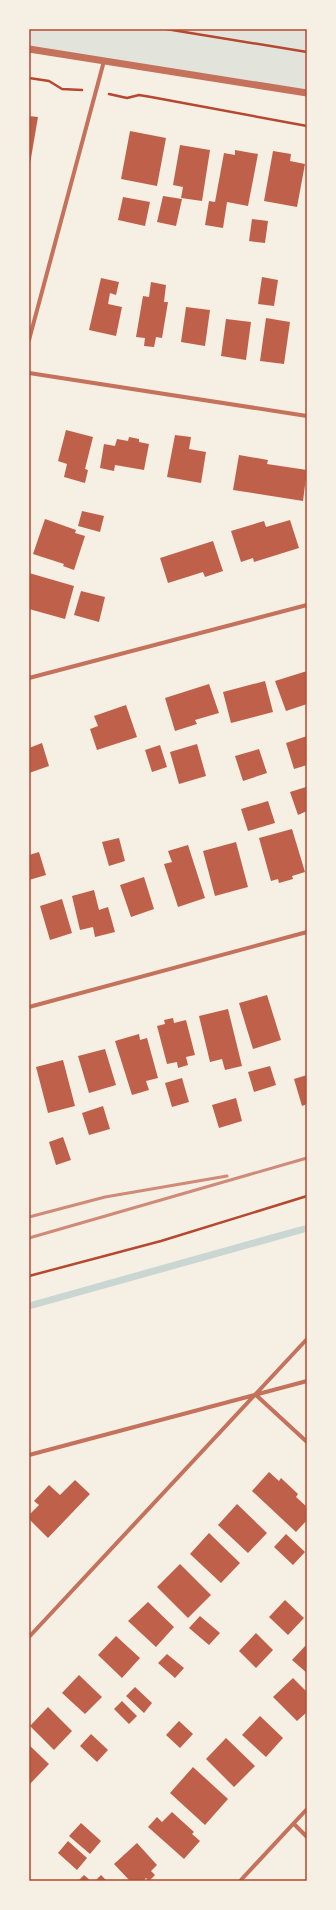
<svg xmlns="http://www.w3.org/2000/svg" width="336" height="1910" viewBox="0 0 336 1910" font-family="Poppins,sans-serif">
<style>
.green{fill:#e2e4dc}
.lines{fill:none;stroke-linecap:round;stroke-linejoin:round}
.stream{stroke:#c9d6d2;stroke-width:7}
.building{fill:#bf614a}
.path{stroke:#b5482f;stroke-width:2.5}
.minor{stroke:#c5725c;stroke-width:4}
.tertiary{stroke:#c5725c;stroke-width:7}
.rail{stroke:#cf8b77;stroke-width:3}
.neatline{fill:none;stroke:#b5482f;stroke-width:1.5}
</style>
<rect width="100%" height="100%" fill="#f6efe4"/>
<path class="green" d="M29 29H307V93L29 49Z"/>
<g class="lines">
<path class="stream" d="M29 1306 304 1229"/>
</g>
<path class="building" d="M29 116 38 117 30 164H29Z
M130 131 166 138 157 186 121 179Z
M180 145 210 150 202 201 181 198 183 187 173 185Z
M235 150 258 154 248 206 227 202 223 228 205 225 209 201 215 202 224 153 235 155Z
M273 151 291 154 290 161 305 164 297 207 264 201Z
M163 196 182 199 176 226 157 222Z
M123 197 150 202 145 226 118 220Z
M252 219 268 221 265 243 249 241Z
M262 277 278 280 274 306 258 304Z
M101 278 119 282 116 295 110 293 108 304 122 307 116 336 89 330Z
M151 282 166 285 164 302H168L162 338 156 337 154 347 144 346 145 338 136 337 143 296 149 297Z
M186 307 210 310 205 346 181 342Z
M266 318 290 322 284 364 260 361Z
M226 319 251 322 246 360 221 356Z
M66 430 93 437 85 469 88 470 85 483 64 477 67 464 58 461Z
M175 435 191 437 189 449 206 452 201 483 167 477Z
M129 437 139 439V442L149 444 144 470 115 465 114 471 100 468 104 444 115 446 117 439 128 441Z
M239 455 268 460 267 464 307 470 303 501 233 490Z
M82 511 104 516 100 532 78 526Z
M45 519 76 530 75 533 85 536 74 570 63 566 64 564 33 554Z
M290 520 299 548 254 562 253 558 241 562 231 531 264 521 266 527Z
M213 541 223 571 205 577 203 572 168 583 160 558Z
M29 573 74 586 65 619 29 609Z
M81 591 105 597 99 622 74 615Z
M307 671V704L286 711 275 681Z
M265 681 273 712 231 723 223 692Z
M209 684 219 713 195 720 197 724 175 731 165 698Z
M126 705 137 737 97 750 90 729 98 726 94 716Z
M307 736V765L294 769 286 743Z
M42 743 49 766 29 773V748Z
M197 744 206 776 179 784 170 752Z
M160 745 167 767 152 772 145 750Z
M259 749 267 773 243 781 235 756Z
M306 787 307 811 298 815 290 792Z
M268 801 275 823 248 831 241 809Z
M292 829 305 872 292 876 293 879 279 883 278 879 271 881 259 838Z
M119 838 125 861 109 866 102 842Z
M236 842 248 887 215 896 203 851Z
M188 845 205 898 178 907 164 864 172 862 168 851Z
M39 852 46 875 29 880V855Z
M144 877 154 909 131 917 120 885Z
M94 890 99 910 108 907 115 932 95 937 93 927 80 930 72 896Z
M62 899 72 933 50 940 40 906Z
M267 995 281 1040 253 1049 239 1003Z
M228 1009 242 1066 225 1070 222 1059 210 1062 199 1016Z
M173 1018 174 1023 186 1020 195 1055 186 1057 188 1065 178 1068 177 1062 167 1064 157 1026 165 1024 164 1020Z
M139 1034 140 1040 147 1038 158 1078 146 1081 149 1090 132 1095 115 1041Z
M105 1049 116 1085 89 1093 78 1056Z
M63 1060 75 1106 48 1113 36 1067Z
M270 1066 276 1085 254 1092 248 1072Z
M307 1075V1104L302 1106 294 1079Z
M182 1078 189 1102 172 1107 165 1083Z
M236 1098 242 1121 219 1128 212 1105Z
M103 1106 110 1129 89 1135 82 1113Z
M63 1137 71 1160 56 1165 49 1142Z
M269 1472 279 1481 281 1478 298 1494 296 1497 307 1507V1520L296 1532 252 1491Z
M75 1480 90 1494 48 1538 29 1519V1515L39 1505 34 1501 49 1485 60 1495Z
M237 1504 267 1533 248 1553 218 1525Z
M209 1533 240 1563 221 1583 190 1554Z
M286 1534 305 1552 293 1565 274 1547Z
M180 1564 211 1595 188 1618 157 1587Z
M285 1600 304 1618 288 1635 269 1617Z
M148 1602 174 1627 156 1647 128 1621Z
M200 1616 220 1633 209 1645 189 1628Z
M256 1633 273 1650 256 1668 239 1651Z
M116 1636 140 1658 122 1678 98 1655Z
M307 1644V1673L292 1660Z
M167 1654 184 1668 175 1678 158 1663Z
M79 1675 102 1697 85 1714 62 1693Z
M293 1678 307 1692V1712L297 1721 273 1697Z
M135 1687 152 1703 144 1713 126 1696Z
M122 1701 137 1716 129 1724 114 1709Z
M48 1707 72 1731 54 1750 30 1726Z
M260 1716 283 1738 266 1757 242 1735Z
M179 1721 193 1734 180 1748 166 1735Z
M91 1734 108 1750 97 1762 80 1746Z
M226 1738 255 1766 234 1787 206 1759Z
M29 1745 49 1764 29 1785Z
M193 1767 228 1799 205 1825 170 1793Z
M172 1812 194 1832 192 1834 200 1841 184 1859 148 1827 157 1817 162 1822Z
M81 1823 101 1841 90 1854 69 1836Z
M68 1841 87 1858 77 1870 58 1853Z
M137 1843 157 1865 151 1871 155 1875 149 1881 146 1878 143 1881H130L114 1864Z
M84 1875 91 1881H78Z
M101 1875 107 1881H95Z"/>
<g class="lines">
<path class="path" d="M166 29 307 52
M29 78 49 81 62 89 82 90
M109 94 127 98 139 95 151 97 307 126
M29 1276 161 1241 307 1196"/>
<path class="minor" d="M29 340 104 61
M29 373 307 416
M29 678 307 605
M29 1007 307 932
M256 1395 307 1442
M29 1455 307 1381
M29 1637 307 1339
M294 1824 307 1837
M240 1881 307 1809"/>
<path class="tertiary" d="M29 49 307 93"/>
<path class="rail" d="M29 1217 105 1197 227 1176
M29 1238 307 1158"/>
</g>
<rect width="336" height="1910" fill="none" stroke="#f6efe4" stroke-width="60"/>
<rect x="30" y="30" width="276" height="1850" class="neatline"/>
</svg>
